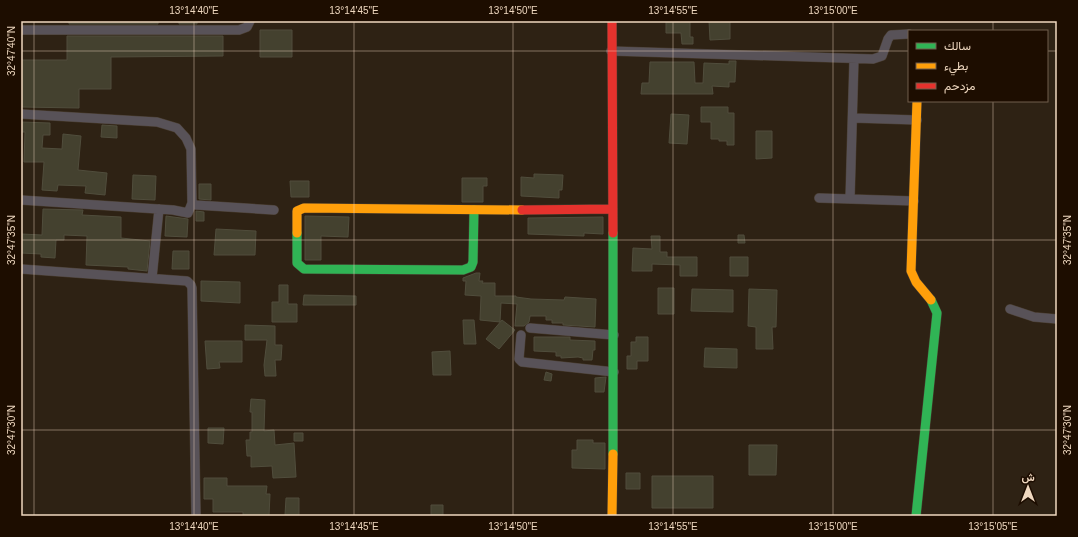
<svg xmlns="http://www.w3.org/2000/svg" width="1078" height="537" viewBox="0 0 1078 537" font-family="Helvetica,Vazirmatn,sans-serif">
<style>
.building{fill:#44412f;stroke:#504d3c}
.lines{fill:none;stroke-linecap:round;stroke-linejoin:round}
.street-casing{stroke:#4a3e31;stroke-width:10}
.fast-casing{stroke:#4a3e31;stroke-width:10}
.slow-casing{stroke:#4a3e31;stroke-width:10}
.jam-casing{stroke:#4a3e31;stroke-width:10}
.street{stroke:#585258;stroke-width:9}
.fast{stroke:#30b455;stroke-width:9}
.slow{stroke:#ff9f0a;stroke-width:9}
.jam{stroke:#e5322d;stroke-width:9}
.ticks{fill:none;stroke:#efd8bf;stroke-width:1;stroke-opacity:0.45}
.neatline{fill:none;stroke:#efd8bf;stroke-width:1.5}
.ticks-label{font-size:10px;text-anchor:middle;fill:#efd8bf}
</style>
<rect width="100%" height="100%" fill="#2e2214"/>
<path class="building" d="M69 21H158V24H69Z
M179 21H197V24H179Z
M666 21H690V37H693V44H682L681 33H666Z
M709 21H730V39L710 40Z
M260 30H292V57H260Z
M67 36H223V56L111 57V89H79V108L21 107V60H67Z
M729 61H736L735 82H729V87L712 86 713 94H641L642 83H649L650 62H694L695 83H703L704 63 729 64Z
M701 107H728V113H734V145H727V141H719V139H711V122H701Z
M671 114 689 115 687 144 669 143Z
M21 122 50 123V135H43L42 148 62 149 63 134 81 136 78 170 107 173 105 195 85 193 86 186 58 185 57 191 42 190 44 162H24L25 132H21Z
M102 125 117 126V138L101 137Z
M756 131H772V158L756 159Z
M534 174 563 175 562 190H559V198L521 196V177L534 178Z
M133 175 156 176 155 200 132 199Z
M462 178H487V186H483V202H462Z
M290 181H309V197H291Z
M199 184H211V200L199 199Z
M43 209 83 210 82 215 121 217V238L150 241 147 271 128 269V267L86 265 87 236 64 235V240H56L55 258 41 257V254L21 253V234L42 235Z
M196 211 204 212V221H196Z
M166 216 188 219 187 237 165 236Z
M305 216 349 217 348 237 321 236V260H305Z
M603 217V234L584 233V236L528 234V218Z
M216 229 256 231 255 255H214Z
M738 235H744L745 243H738Z
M651 236H660V252H667V257H697V276H680V265L652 264V271H632L633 248 652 249Z
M173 251H189V269H172Z
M730 257H748V276H730Z
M476 273H480L479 281H483L482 283H495V296H516V297L531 299 564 300 565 297 596 299 595 327 563 325V323H552V320H546V316H530L529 322 524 326H515L517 304 501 303 500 322 480 320 481 296 465 295 466 281H463V278Z
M201 281 240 282V303L201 301Z
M279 285H288V304H297V322H272V302H279Z
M658 288H674V314H658Z
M692 289 733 290V312L691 311Z
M749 289 777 290 776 327H772L773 349H756V327L748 326Z
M304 295 356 296V305H303Z
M463 320H474L476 344H464Z
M502 320 515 330 499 349 486 339Z
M245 325 275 326V345H282L281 360H275L276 376H265L264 365 267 340H245Z
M534 337H570V340L595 341V350H593L592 360H583V358L578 357 561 358V356H556V352L534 351Z
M636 337H648V361H637V369H627V356H631V342H636Z
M205 341H242V362H219L220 368 207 369Z
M705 348 737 349V368L704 367Z
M450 351 451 375H433L432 352Z
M546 372 552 374 551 381 544 380Z
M606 377 604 392H595V378Z
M251 399 265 400 264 431 274 430 275 445 294 443 296 477 273 478 272 466 251 467V456H247L246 440H250V432H252V412H250Z
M208 428H224L223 444 208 443Z
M294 433H303V441H294Z
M577 440H593V443H605V469L572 468V450H577Z
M749 445H777L776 475H749Z
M626 473H640V489H626Z
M652 476H713V508H652Z
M204 478H227V486H267L266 494H270L269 516 243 515V512H213V499H204Z
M286 498H299V515H285Z
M431 505H443V516H431Z"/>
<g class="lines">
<defs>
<path id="street" d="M21 30H239L247 27 250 21
M611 51 873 59 882 56 888 39 891 35 909 34
M21 114 157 122 177 128 186 138 191 149 192 203 188 213 173 210 21 200
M853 118 917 120
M819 198 914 201
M850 199 854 59
M192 203 196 205 274 210
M21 269 187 281 191 285 192 288 196 516
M152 278 159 209
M1010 309 1034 317 1057 319
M530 328 614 335
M521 335 519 359 522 362 614 372"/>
<path id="fast" d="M297 233V263L304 269 463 270 471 267 473 262 474 210
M613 454V233
M916 516 937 313 931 300"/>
<path id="slow" d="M917 101 911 271 916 282 931 300
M297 233V211L304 208 522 210
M612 516 613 454"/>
<path id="jam" d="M612 21 613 233
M522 210 613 209"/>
</defs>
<use href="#street" class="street-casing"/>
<use href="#fast" class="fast-casing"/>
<use href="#slow" class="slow-casing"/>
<use href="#jam" class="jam-casing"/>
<use href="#street" class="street"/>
<use href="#fast" class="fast"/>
<use href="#slow" class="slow"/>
<use href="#jam" class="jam"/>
</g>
<path class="ticks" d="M34 21V516M194 21V516M354 21V516M513 21V516M673 21V516M833 21V516M993 21V31M21 51H909M1047 51H1057M993 101V516M21 240H1057M21 430H1057"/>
<rect width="1078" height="537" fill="none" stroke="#1d0d00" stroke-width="44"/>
<rect x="908" y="30" width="140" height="72" fill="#1d0d00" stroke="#715e4c"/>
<rect x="916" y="43" width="20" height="6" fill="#30b455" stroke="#715e4c"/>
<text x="944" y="50" font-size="12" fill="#efd8bf">سالك</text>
<rect x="916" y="63" width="20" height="6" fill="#ff9f0a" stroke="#715e4c"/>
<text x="944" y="70" font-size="12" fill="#efd8bf">بطيء</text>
<rect x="916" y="83" width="20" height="6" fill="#e5322d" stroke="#715e4c"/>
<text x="944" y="90" font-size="12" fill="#efd8bf">مزدحم</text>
<g transform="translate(1028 487)" stroke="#1d0d00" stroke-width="3" paint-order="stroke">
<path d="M0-3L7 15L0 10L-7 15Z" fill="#efd8bf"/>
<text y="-6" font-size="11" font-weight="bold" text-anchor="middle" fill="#efd8bf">ش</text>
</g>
<rect x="22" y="22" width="1034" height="493" class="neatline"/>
<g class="ticks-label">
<text x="194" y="14">13°14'40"E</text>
<text x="354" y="14">13°14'45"E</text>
<text x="513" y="14">13°14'50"E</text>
<text x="673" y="14">13°14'55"E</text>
<text x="833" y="14">13°15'00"E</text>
<text transform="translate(11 51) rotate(-90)" y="4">32°47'40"N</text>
<text transform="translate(11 240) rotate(-90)" y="4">32°47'35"N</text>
<text transform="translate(1067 240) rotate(-90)" y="4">32°47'35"N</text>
<text transform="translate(11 430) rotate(-90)" y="4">32°47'30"N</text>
<text transform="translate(1067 430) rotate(-90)" y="4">32°47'30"N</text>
<text x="194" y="530">13°14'40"E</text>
<text x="354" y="530">13°14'45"E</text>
<text x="513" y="530">13°14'50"E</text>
<text x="673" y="530">13°14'55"E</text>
<text x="833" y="530">13°15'00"E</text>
<text x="993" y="530">13°15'05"E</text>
</g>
</svg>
